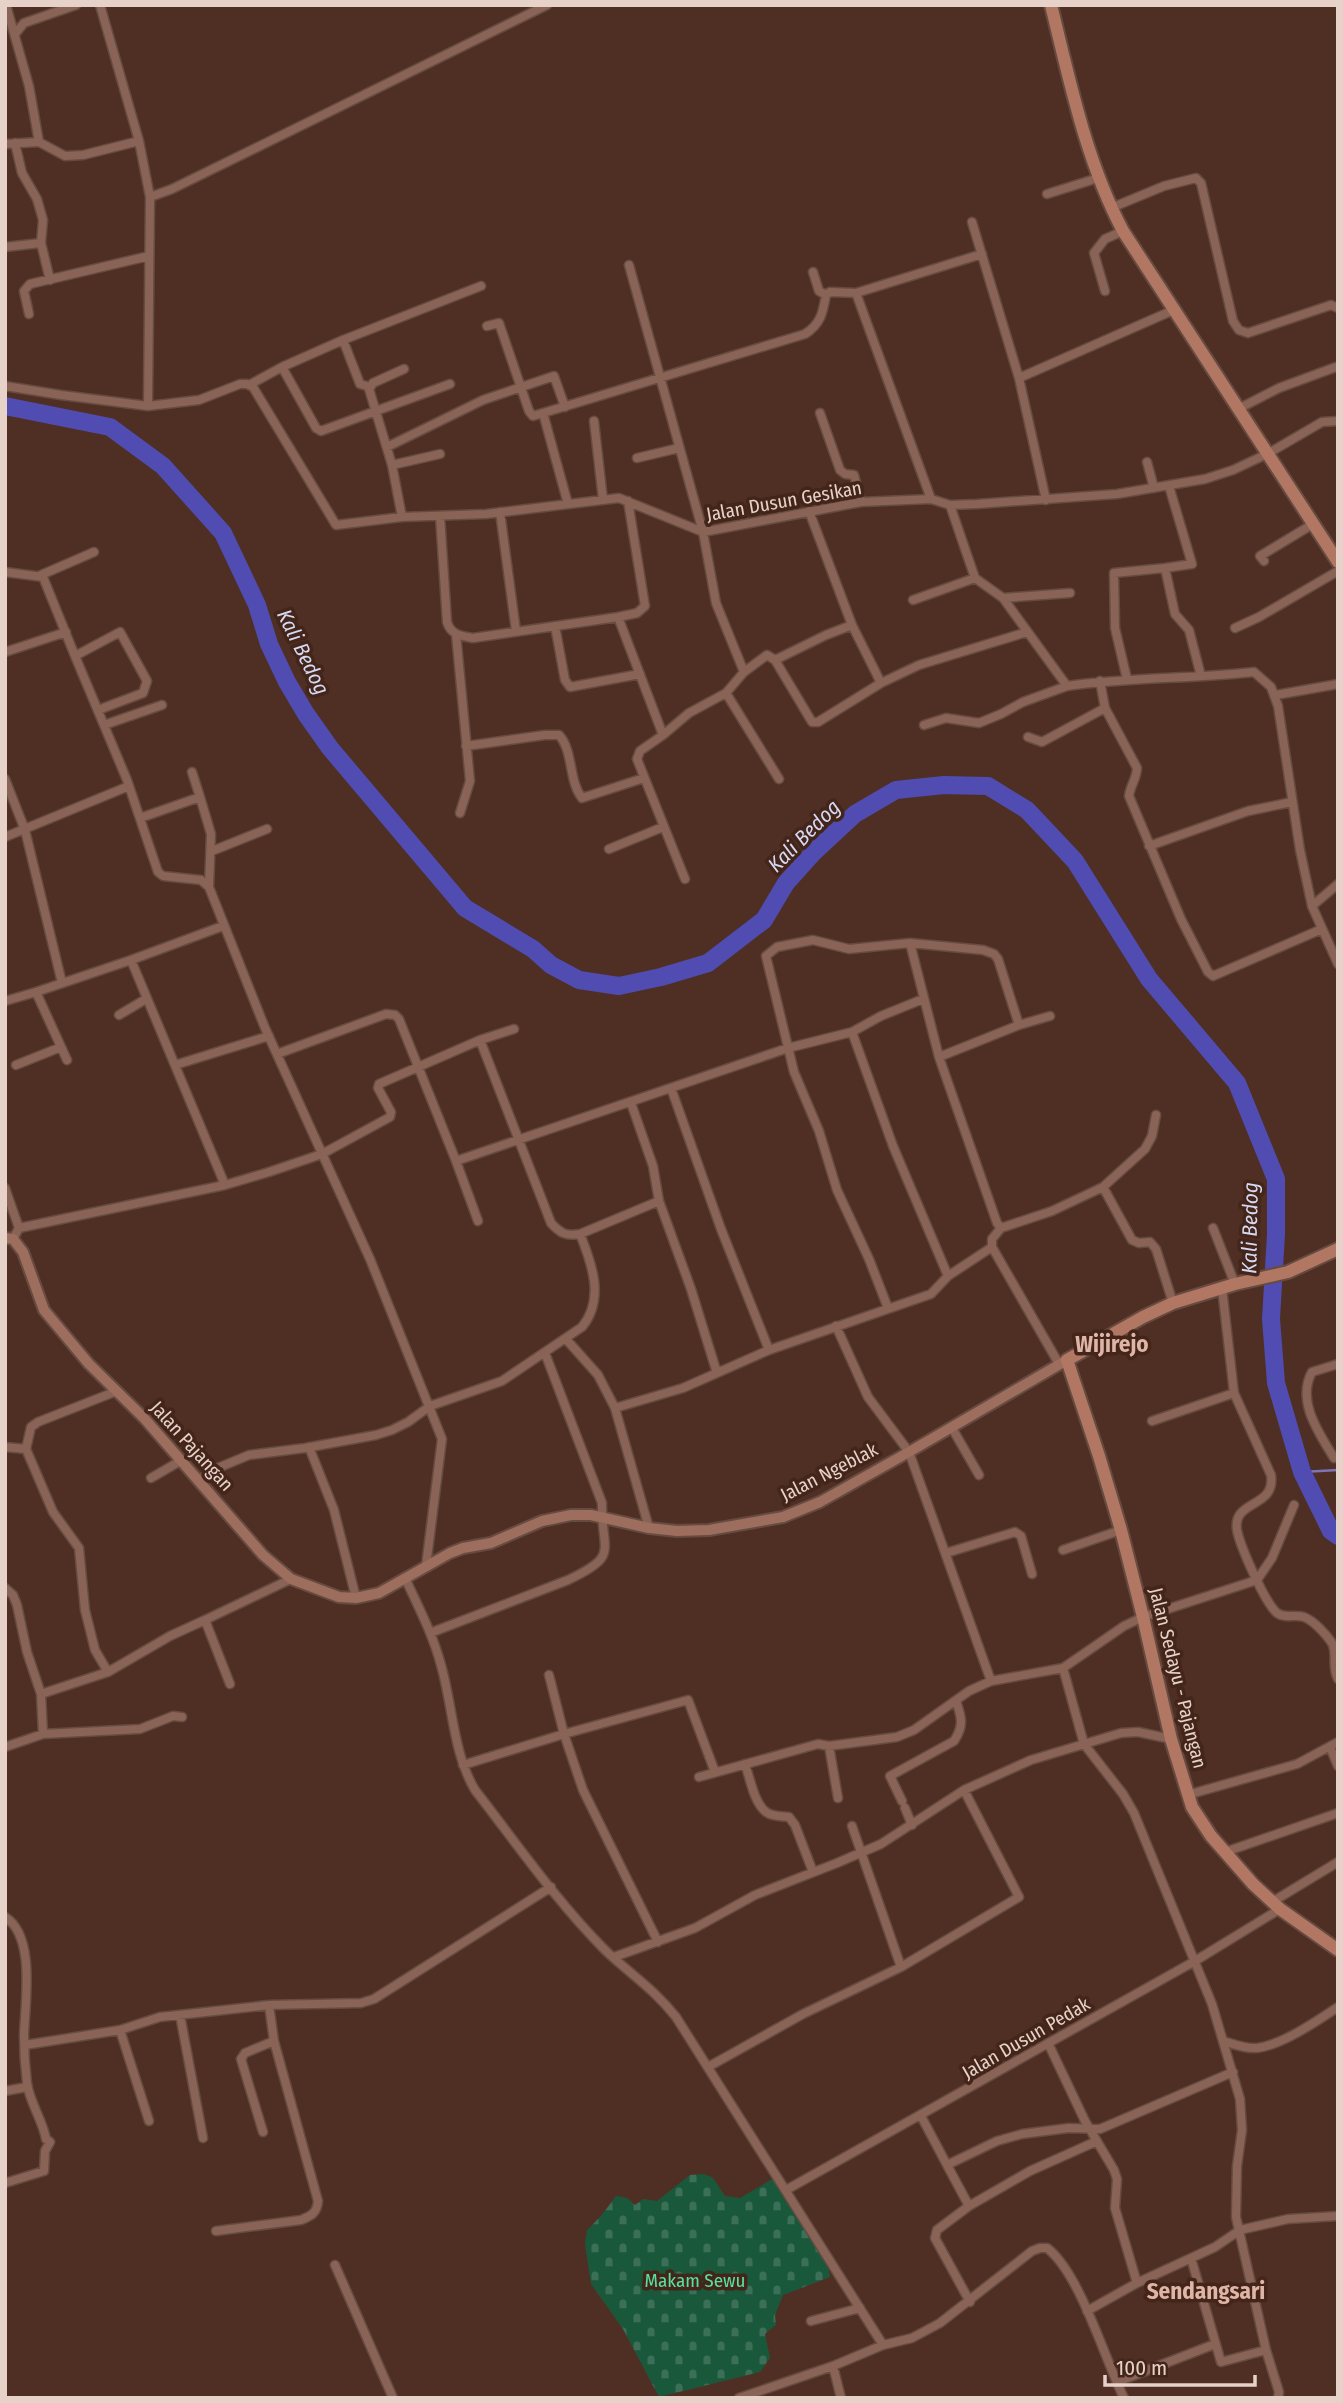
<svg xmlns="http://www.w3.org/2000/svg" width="1343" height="2403" viewBox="0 0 1343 2403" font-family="'Fira Sans Condensed',sans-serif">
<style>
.cemetery{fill:url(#cemetery-stones)}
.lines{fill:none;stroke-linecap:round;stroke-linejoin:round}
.stream{stroke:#7d74b8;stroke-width:2.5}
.river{stroke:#504cb1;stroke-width:18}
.street-casing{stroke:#664b40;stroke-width:11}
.secondary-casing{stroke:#664b40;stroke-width:14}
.primary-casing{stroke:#664b40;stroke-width:16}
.street{stroke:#886356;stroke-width:8}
.secondary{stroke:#9d6d5d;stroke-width:10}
.primary{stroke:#b17763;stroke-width:12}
.labels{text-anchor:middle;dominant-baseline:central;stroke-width:7;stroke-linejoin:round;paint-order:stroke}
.street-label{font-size:19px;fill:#e7d2ca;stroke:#442519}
.park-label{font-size:19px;fill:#57e0a2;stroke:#442519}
.water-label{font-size:21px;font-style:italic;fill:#d6d9f4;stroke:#442519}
.quarter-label{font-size:23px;font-weight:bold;fill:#deb5a6;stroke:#442519}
</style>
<defs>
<pattern id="cemetery-stones" width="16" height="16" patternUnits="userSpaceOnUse" patternTransform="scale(1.75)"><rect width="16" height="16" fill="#1a583c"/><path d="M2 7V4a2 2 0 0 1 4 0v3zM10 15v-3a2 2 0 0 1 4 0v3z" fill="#3b6f57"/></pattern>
</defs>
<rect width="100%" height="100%" fill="#4f2f23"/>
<path class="cemetery" d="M704 2174 713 2178 725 2196 740 2198 774 2178 809 2236 827 2261 830 2277 783 2295 775 2315 776 2325 765 2334 770 2358 760 2372 659 2397 623 2329 591 2284 585 2244 587 2230 601 2216 616 2196 627 2198 635 2205 643 2199 657 2201 690 2175Z"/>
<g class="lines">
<path class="stream" d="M1302 1472 1338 1470"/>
<path class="river" d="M5 406 110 427 163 466 223 533 257 605 269 644 287 682 306 714 330 748 465 908 533 949 551 965 579 980 619 986 661 977 708 963 764 920 786 883 813 853 855 814 896 790 944 785 988 786 1027 810 1075 861 1149 979 1237 1083 1276 1179V1234L1271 1319 1276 1383 1302 1472 1331 1531 1338 1536"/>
<defs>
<path id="street" d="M6 5 29 86 39 142
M100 5 139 141 150 197 148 406 199 400 240 384H247L253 387 336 525 402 517 486 514 619 498 703 532 861 502 931 499 950 505 977 504 1117 494 1205 479 1233 470 1267 454 1322 422 1338 421
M15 34 24 23 76 5
M15 143 22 173 37 199 43 220 41 243 50 280
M5 144 39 142 65 156 83 155 139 141
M1047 194 1098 178
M150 197 172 189 547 5
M1111 208 1164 186 1196 178 1201 183 1233 321 1239 330 1248 333 1331 305 1338 308
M972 222 1019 378 1046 500
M5 247 41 243
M629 265 703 532 716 603 744 672 726 693 689 713 663 735
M813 272 819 291 826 295 830 292 856 293 982 254
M1105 291 1094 253 1105 239 1123 231
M856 293 931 499
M29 314 24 291 30 284 149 256
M487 326 499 323 529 411 533 416 805 334C821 324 823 312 826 295
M343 340 360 384 370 387
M282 367 343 340 481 286
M1019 378 1176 309
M249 385 282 367 316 428 321 431 450 384
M5 386 61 395 148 406
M1238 409 1279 388 1336 367
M543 413 568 504
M820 413 840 470 845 474 854 475 861 502
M594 421 603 500
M387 447 483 400 554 376 565 407
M637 458 679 448
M1147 462 1154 488
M392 465 440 454
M628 501 645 606 637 613 618 617 663 735 640 751 637 759 685 879
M950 505 975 578 1003 598 1067 686C1129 677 1192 679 1254 672L1271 687 1278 706 1300 850 1312 906 1338 964
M809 511 852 625 826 635 775 660 812 722H818L881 683 919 665 1027 632
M500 512 516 631
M440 516 447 622C451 635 461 636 473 638L618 617
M402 517 392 465 369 389 373 383 404 369
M1264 561 1260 556 1313 524
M1165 568 1192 564 1169 486
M5 572 43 577 75 656 120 632 147 681 143 693 98 710
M41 575 94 552
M1003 598 1070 593
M913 600 975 578
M852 625 881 683
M555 626 565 680 570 687 640 674
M1235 628 1259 617 1338 571
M456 634 470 781 460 813
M5 652 66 632
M75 656 127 780 158 872 163 876 201 880 209 887 265 1028 370 1259 442 1439 426 1566
M744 672 767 655 775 660
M1127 679 1115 628 1114 573 1165 568 1175 614 1189 630 1201 676
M1100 681 1105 708 1137 768C1137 778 1130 786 1129 796L1181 919 1208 972 1213 976 1322 929
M726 693 779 779
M1276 695 1338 684
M104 725 162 705
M924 725 946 718 979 723 1001 714 1023 702 1067 686
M1028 737 1042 742 1105 708
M466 746 545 735H559C574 752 568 780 582 798L644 778
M192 772 200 797
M5 779 25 830 62 983
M140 818 200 797 211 834 209 887
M5 837 129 786
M1149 846 1248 811 1292 802
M609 849 663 827
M212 851 267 829
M1312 906 1338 884
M910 943 939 1057 997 1223 1001 1228 1052 1211 1103 1187 1132 1240 1139 1243 1150 1242 1156 1249 1173 1303
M131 960 223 926
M36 992 131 960 225 1185
M5 1001 36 992 67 1060
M119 1015 146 999
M852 1032 881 1016 923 999
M277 1054 386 1014 395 1015 399 1019 456 1161 788 1048 852 1032 893 1146 948 1276
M939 1057 1019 1025 1050 1016
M16 1065 61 1047
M175 1065 269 1036
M671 1088 721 1229 769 1350
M456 1161 478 1221
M1103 1187 1145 1149 1152 1136 1156 1115
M5 1188 19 1228 13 1239
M659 1201 691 1289 717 1373
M19 1228 225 1185 269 1172 322 1154 390 1117 391 1112 378 1088 379 1084 480 1040 514 1029
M1213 1228 1235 1284
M580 1234 659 1201 653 1166 631 1103
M992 1247 1059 1364
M992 1247V1239L1001 1228
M1222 1288 1234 1393 1271 1475C1276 1509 1232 1499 1237 1530 1240 1546 1265 1603 1277 1613 1285 1619 1295 1614 1304 1617 1314 1621 1326 1634 1332 1643 1338 1654 1331 1666 1338 1679
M888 1308 869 1259 837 1190 819 1131 794 1072 766 956 777 947 813 940 849 949 910 943 983 950 994 954 998 959 1019 1025
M836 1326 868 1397 909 1452 991 1681
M566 1339 598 1375 615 1408
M1338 1364 1312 1372C1296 1401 1319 1433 1334 1458L1338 1456
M1152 1421 1234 1393
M952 1428 979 1475
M5 1447 26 1449 31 1427 38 1422 117 1391
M309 1447 334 1510 356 1598
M26 1449 53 1512 79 1548 85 1610 95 1650 108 1672
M151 1478 182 1460
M199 1480 213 1470 249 1455 305 1448 376 1435 392 1430 408 1422 430 1406 502 1381 582 1327C605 1299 592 1264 580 1234 566 1236 561 1234 551 1223L480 1040
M649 1528 615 1408 683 1388 769 1350 931 1294 948 1276 992 1247
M1063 1550 1121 1530
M946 1553 1015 1532 1021 1536 1032 1574
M406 1580C419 1608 433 1635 441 1665 453 1707 453 1753 475 1790 517 1844 557 1902 605 1950 630 1974 653 1988 676 2017L883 2345
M5 1588 13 1595 17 1605 27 1652 41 1694 108 1672 170 1636 205 1620
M430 1633 568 1580C621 1555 601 1552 602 1503L545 1353
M1063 1668 1124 1626 1143 1617 1257 1580 1272 1558 1294 1505
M230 1684 205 1620 291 1579
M41 1694 43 1734
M829 1746 838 1798
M5 1747 43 1734 140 1729 173 1716 182 1717
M1330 1747 1338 1766
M745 1764C750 1778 754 1803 766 1812 773 1817 781 1816 789 1817L795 1825 813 1872
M463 1765 564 1734 549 1675
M699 1777 818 1744 829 1746 897 1737 914 1730 969 1691 991 1681 1063 1668 1084 1744 1123 1794 1134 1813 1212 2004 1240 2099 1242 2130 1237 2166 1236 2217 1266 2350 1279 2392 1278 2398
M964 1790 1031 1760 1121 1733 1138 1732 1171 1739
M1187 1795 1297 1764 1338 1742
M902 1801 890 1776 954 1741C964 1726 962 1718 956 1701
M905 1808 912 1825
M852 1826 901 1967
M1225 1852 1338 1813
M1272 1902 1338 1862
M5 1917C36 1936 25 2003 24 2035 24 2050 25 2067 27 2083 29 2101 43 2121 46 2139L50 2142 45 2151 44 2171 5 2183
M658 1942 583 1790 564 1734 688 1700 715 1772
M614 1957 695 1928 755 1895 837 1863 881 1844 964 1790 1019 1897 901 1967 803 2014 708 2067
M180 2015 203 2138
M120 2030 149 2121
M1223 2041C1234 2044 1245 2049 1257 2048 1282 2045 1317 2021 1338 2007
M1048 2043 1085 2121 1114 2170 1117 2179 1115 2208 1137 2283
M25 2045 120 2030 160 2017 269 2005 361 2003 374 1999 551 1887
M5 2091 27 2087
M921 2116 947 2165 997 2141 1022 2134 1069 2128 1100 2129 1233 2072
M263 2132 241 2059 245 2053 274 2041 269 2005
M947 2165 969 2206 937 2230 935 2238 970 2302
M786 2190 1195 1961 1280 1909
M969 2206 1030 2171 1097 2141
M216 2231 301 2220C311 2216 317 2213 318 2201L274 2041
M1191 2258 1221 2362 1266 2350
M335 2265 393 2398
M1087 2311 1137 2283 1215 2247 1240 2230 1288 2219 1338 2216
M811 2321 860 2308
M1117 2382 1215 2344
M739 2398 833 2366
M841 2398 833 2366 883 2345 912 2338 940 2323 1032 2251 1040 2248H1047C1080 2273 1105 2360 1124 2398"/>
<path id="secondary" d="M5 1238 13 1239 23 1252 44 1310 89 1364 144 1418 263 1555 291 1579 339 1597 356 1598 379 1593 450 1553 463 1548 491 1543 542 1521 571 1515H591L649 1528 677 1531 709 1530 783 1517 820 1502 909 1452 1067 1360"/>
<path id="primary" d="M1051 5C1070 82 1086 161 1123 231L1338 562
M1338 1249 1288 1272 1235 1284 1173 1303 1143 1317 1067 1360 1099 1456 1121 1530 1143 1617 1171 1739 1192 1807 1211 1836 1253 1884 1280 1909 1338 1950"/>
</defs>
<use href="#street" class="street-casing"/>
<use href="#secondary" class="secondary-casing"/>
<use href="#primary" class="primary-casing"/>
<use href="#street" class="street"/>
<use href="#secondary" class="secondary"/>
<use href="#primary" class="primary"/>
</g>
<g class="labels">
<g class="street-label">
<text transform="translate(784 501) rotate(-10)">Jalan Dusun Gesikan</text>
<text transform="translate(192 1446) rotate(48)">Jalan Pajangan</text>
<text transform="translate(829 1472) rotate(-27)">Jalan Ngeblak</text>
<text transform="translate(1178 1678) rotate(76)">Jalan Sedayu - Pajangan</text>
<text transform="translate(1026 2038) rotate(-30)">Jalan Dusun Pedak</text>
</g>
<g class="park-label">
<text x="695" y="2280">Makam Sewu</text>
</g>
<g class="water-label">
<text transform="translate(303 652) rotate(64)">Kali Bedog</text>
<text transform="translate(804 836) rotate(-45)">Kali Bedog</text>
<text transform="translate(1250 1228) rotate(-89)">Kali Bedog</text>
</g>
<g class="quarter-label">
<text x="1112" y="1344">Wijirejo</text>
<text x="1206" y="2291">Sendangsari</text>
</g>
</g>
<rect width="1343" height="2403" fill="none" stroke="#e7d2ca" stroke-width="14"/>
<path d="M1105 2375v10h150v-10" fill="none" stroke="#e7d2ca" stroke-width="3.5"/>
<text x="1116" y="2375" font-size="21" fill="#e7d2ca" stroke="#442519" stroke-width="5" paint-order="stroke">100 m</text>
</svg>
